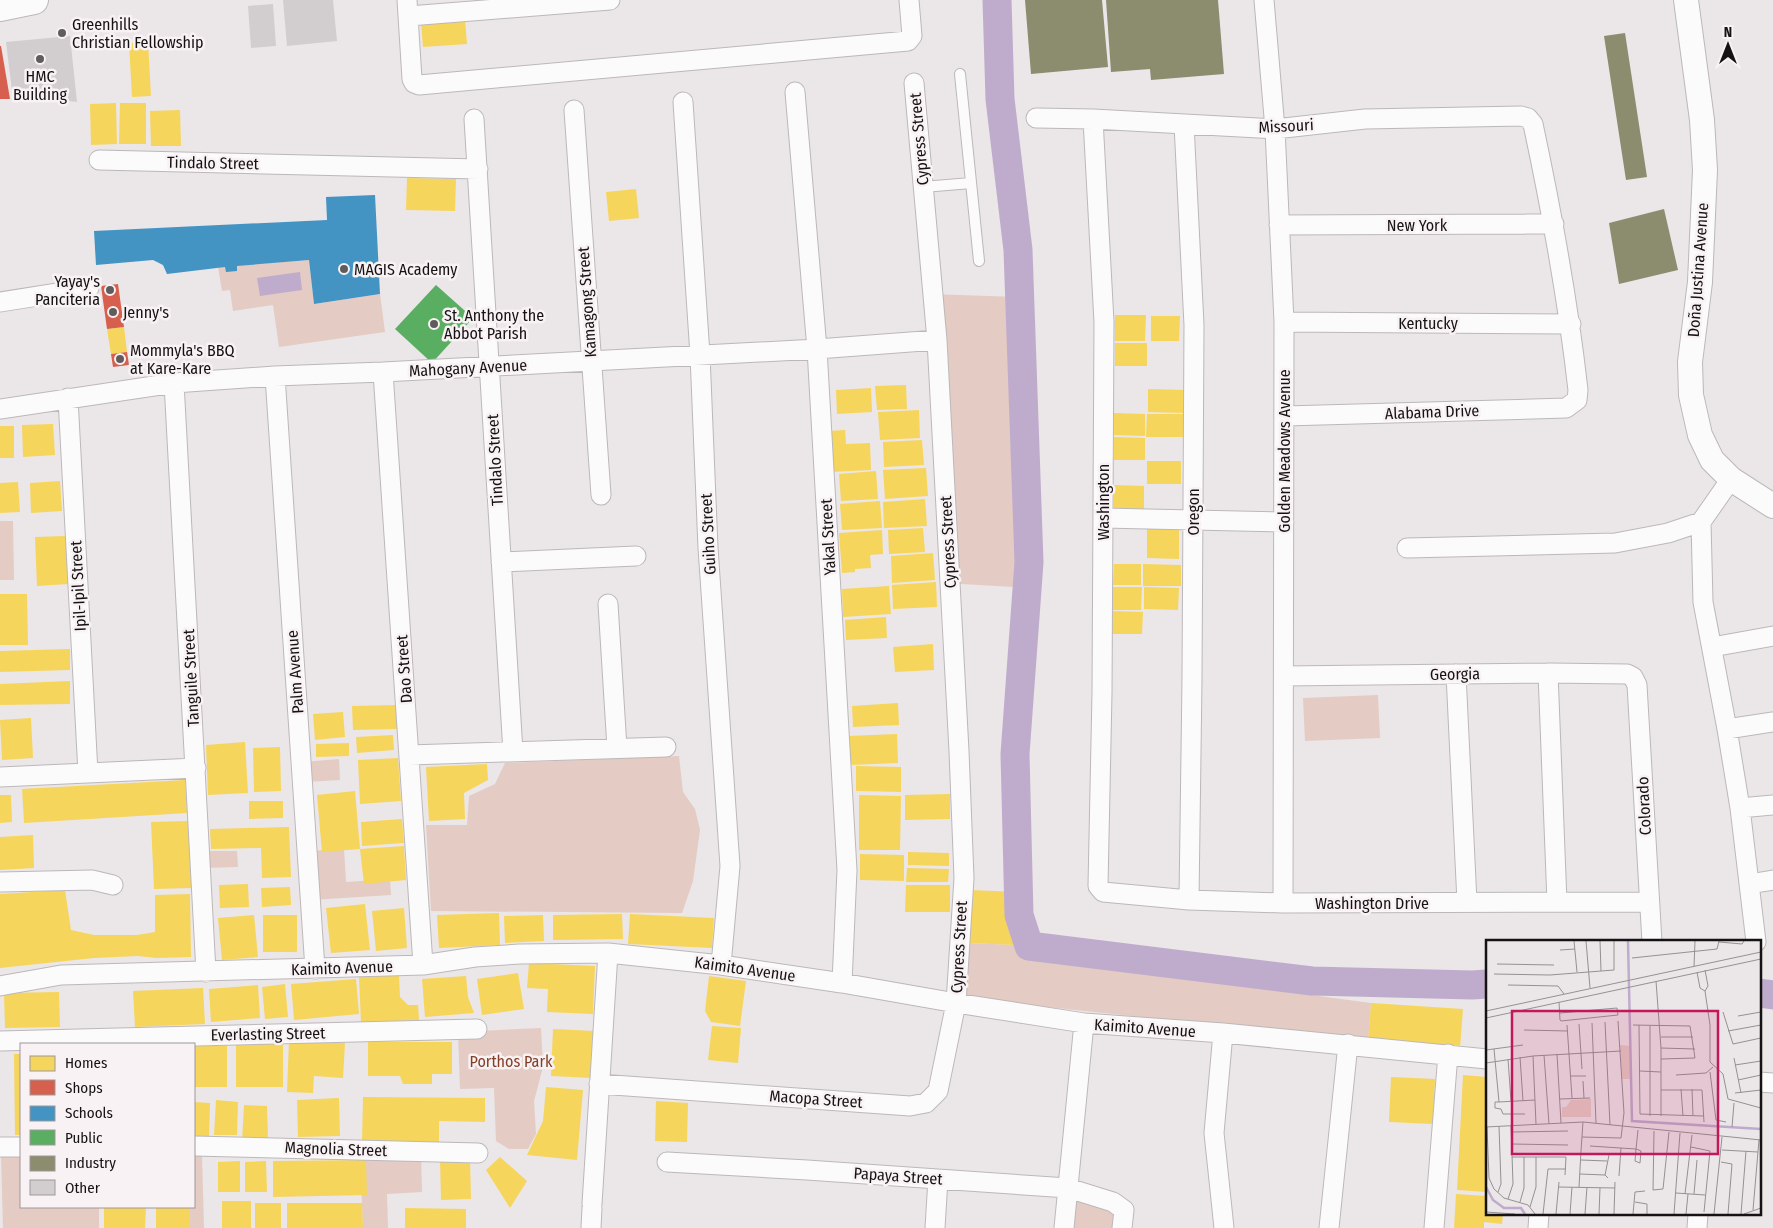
<svg xmlns="http://www.w3.org/2000/svg" width="1773" height="1228" viewBox="0 0 1773 1228" font-family="'Fira Sans Condensed',sans-serif">
<style>
.green{fill:#e4cbc4}
.water{fill:#bfaccc}
.homes{fill:#f6d55c}
.shops{fill:#d6604d}
.schools{fill:#4393c3}
.public{fill:#5aae61}
.industry{fill:#8c8c6e}
.lines{fill:none;stroke-linecap:round;stroke-linejoin:round}
.river{stroke:#bfaccc;stroke-width:29}
.building{fill:#d2cecf}
.service-casing{stroke:#bcb8ba;stroke-width:12}
.minor-casing{stroke:#bcb8ba;stroke-width:21}
.tertiary-casing{stroke:#bcb8ba;stroke-width:26}
.primary-casing{stroke:#bcb8ba;stroke-width:30}
.service{stroke:#fcfbfc;stroke-width:10}
.minor{stroke:#fcfbfc;stroke-width:19}
.tertiary{stroke:#fcfbfc;stroke-width:24}
.primary{stroke:#fcfbfc;stroke-width:28}
.poi-dot{fill:#605c5e;stroke:#f9f2f4;stroke-width:2}
.labels{text-anchor:middle;dominant-baseline:central;stroke-width:5;stroke-linejoin:round;paint-order:stroke}
.poi-label{font-size:16px;fill:#151213;stroke:#f9f2f4;text-anchor:start}
.street-label{font-size:16px;fill:#151213;stroke:#f9f2f4}
.park-label{font-size:16px;fill:#823f26;stroke:#f9f2f4}
.inset-river{fill:none;stroke:#bfaccc;stroke-width:2.5}
.inset-road{fill:none;stroke:#959193;stroke-width:1}
.view{fill:#c2185b;fill-opacity:0.15;stroke:#c2185b;stroke-width:2.5}
.inset-edge{fill:none;stroke:#151213;stroke-width:2.5}
</style>
<rect width="100%" height="100%" fill="#ebe6e8"/>
<path class="green" d="M309 260 314 304 380 294 385 332 279 347 273 305 233 311 230 290 222 291 218 267Z
M929 294 1018 297 1029 440 1032 588 945 583Z
M0 521H13L14 580H0Z
M1378 695 1380 738 1305 741 1303 698Z
M679 756 683 792 695 809 700 830 693 881 682 913 431 911 426 825H467L469 796 495 784 505 763Z
M339 759 340 780 305 782 303 762Z
M344 849 346 882 390 879 391 895 311 900 308 851Z
M203 851H237L238 867 203 868Z
M968 943 1016 945 1025 957 1371 1003 1368 1041 962 998Z
M541 1028 543 1067 534 1101 536 1134 528 1149H509L496 1141 494 1088 460 1089 458 1032Z
M421 1153 422 1192 387 1194 388 1228H363L360 1155Z
M202 1155 204 1228H188L185 1207H194V1156Z
M1 1156 21 1157V1207H99V1228H3Z
M1071 1194 1113 1206 1119 1228H1067Z"/>
<path class="water" d="M300 272 302 290 260 296 257 278Z"/>
<path class="homes" d="M465 20 467 44 423 47 421 23Z
M148 42 151 96 132 97 129 43Z
M116 103 117 144 91 145 90 104Z
M120 103H146V144H119Z
M180 110 181 146H151L150 111Z
M407 178 456 179 455 211 406 210Z
M636 189 639 218 609 221 606 192Z
M1115 315H1146L1145 341H1115Z
M1151 316H1180L1179 341H1151Z
M124 327 127 352 111 354 107 329Z
M1115 343H1147V366H1115Z
M906 385 907 409 877 410 875 386Z
M871 388 872 412 837 414 836 390Z
M1148 389 1185 390V413L1148 412Z
M919 410 920 438 880 440 878 412Z
M1114 413 1145 414V436L1113 435Z
M1147 414H1185V437H1146Z
M53 424 55 455 23 457 22 425Z
M0 426H14V458H0Z
M845 430 846 444 870 443 871 470 831 472 828 431Z
M1114 437 1145 438V460H1114Z
M922 440 924 465 884 467 883 442Z
M1147 461H1181V484H1147Z
M926 468 928 496 885 499 883 470Z
M876 471 878 499 841 501 839 474Z
M60 481 62 511 31 513 30 483Z
M18 482 20 512 0 513V483Z
M1114 485 1144 486V509L1114 508Z
M925 499 927 526 884 528 883 502Z
M880 501 882 528 842 530 840 504Z
M1147 520 1179 521V559L1147 558Z
M923 528 925 552 889 554 888 530Z
M882 530 883 554 870 555 871 568 855 569V572L842 573 839 533Z
M66 536 68 584 37 586 35 537Z
M933 553 935 580 892 583 891 556Z
M1114 564H1141V585H1113Z
M1143 564 1181 565V586H1143Z
M936 582 937 607 893 609 892 585Z
M889 586 891 614 843 617 842 589Z
M1111 587H1142L1141 610H1110Z
M1144 587 1179 588 1178 610 1144 609Z
M0 594H27L28 645H0Z
M1112 611 1143 612 1142 634H1111Z
M886 617 887 638 846 640 845 620Z
M933 644 934 670 895 672 893 647Z
M70 649V670L0 672V651Z
M70 681V704L0 705V684Z
M898 703 899 725 853 727 852 706Z
M397 705 398 729 353 730 352 706Z
M343 712 345 737 315 740 313 714Z
M31 718 33 758 2 760 0 720Z
M897 734 898 763 849 765 848 736Z
M393 735 394 750 357 753 356 737Z
M245 742 248 793 208 795 206 745Z
M349 743V756L316 757V744Z
M280 747 281 791 254 792 253 748Z
M398 758 401 801 360 804 358 760Z
M487 764 488 780 464 793 465 819 429 821 426 767Z
M856 766 901 767V792L856 791Z
M185 780 187 813 24 823 22 789Z
M355 791 360 849 322 852 317 795Z
M950 794V819L905 820V795Z
M0 795H11L12 822 0 823Z
M859 795 901 796 900 850H859Z
M249 801H283V818L249 819Z
M402 819 404 843 362 846 361 822Z
M189 821 192 888 154 889 151 822Z
M289 827 291 877 262 878 261 848 211 849 210 829Z
M33 835 34 868 0 870V837Z
M404 846 406 880 364 884 360 849Z
M908 852 949 853V866L908 865Z
M860 854 904 855V881L860 880Z
M907 868 949 869 948 882H906Z
M248 884 249 907 220 908 219 885Z
M906 885H950V912H905Z
M290 887 291 905 262 907 261 888Z
M65 890 71 930 94 935H137L155 932V895L190 894 191 957 156 958 138 956 94 958 0 968V894Z
M970 890 1018 892 1016 945 968 943Z
M365 904 370 950 331 953 326 908Z
M404 908 407 948 376 951 372 911Z
M499 913 500 945 439 948 437 915Z
M622 914 623 939 553 940V915Z
M630 914 714 918 712 948 628 944Z
M254 915 258 957 222 960 218 918Z
M263 915H297V952H263Z
M543 915 544 941 505 943 504 916Z
M529 963 595 966 593 1014 547 1012 548 989 527 988Z
M518 973 524 1009 482 1015 477 979Z
M399 975 400 997 408 1005H418L419 1020 361 1023 359 977Z
M466 976 468 997 474 1013 425 1017 422 979Z
M709 976 746 981 740 1026 711 1022 705 1011Z
M356 979 359 1014 294 1020 291 984Z
M285 984 288 1017 265 1019 262 987Z
M258 985 260 1018 211 1022 209 989Z
M203 988 205 1024 135 1027 133 991Z
M59 992 60 1027 5 1028 4 993Z
M1371 1003 1463 1009 1460 1048 1368 1041Z
M712 1026 741 1028 738 1063 708 1060Z
M553 1029 594 1031 592 1078 551 1076Z
M289 1040 345 1043 343 1078 314 1076 313 1093 287 1092Z
M368 1042H452V1074H432V1084H403L400 1076H368Z
M236 1044H283V1087H236Z
M194 1046H227V1087H194Z
M14 1054H21V1135H15Z
M1463 1075 1487 1077V1192L1457 1190Z
M1391 1077 1435 1079 1433 1124 1389 1122Z
M546 1087 583 1090 577 1160 527 1155 543 1121Z
M363 1097 485 1098V1122L439 1121V1142L362 1141Z
M339 1098 340 1136 298 1137 297 1100Z
M216 1100 238 1102 237 1135H214Z
M656 1101 688 1103 687 1142 655 1141Z
M194 1102 210 1103 209 1139H194Z
M244 1105 267 1106 268 1138 242 1141Z
M500 1157 527 1181 510 1208 486 1170Z
M440 1159H470L471 1199 441 1200Z
M366 1160 367 1195 273 1197V1161Z
M240 1161V1192H218V1162Z
M266 1161 267 1192H245V1162Z
M1456 1194 1487 1196V1214H1503L1502 1224 1484 1222V1228H1454Z
M222 1201H251V1228H222Z
M255 1203H281V1228H255Z
M287 1203H362L363 1228H287Z
M104 1207H146L145 1228H104Z
M156 1207H189L190 1228H156Z
M405 1208 466 1209V1228H405Z"/>
<path class="shops" d="M0 46H1L10 99H0Z
M118 284 124 327 107 329 101 286Z
M127 352 129 365 113 367 111 354Z"/>
<path class="schools" d="M375 195 380 294 314 304 309 260 237 266V271L226 272 225 267 167 274 163 265 153 260 96 265 94 231 327 220 326 197Z"/>
<path class="public" d="M436 285 473 318 432 363 395 329Z"/>
<path class="industry" d="M1025 0H1102L1108 67 1031 74Z
M1106 0H1218L1224 74 1151 80 1150 69 1111 72Z
M1625 33 1647 177 1626 180 1604 36Z
M1664 209 1678 270 1619 284 1609 223Z"/>
<g class="lines">
<path class="river" d="M997 0 1000 99 1018 250 1029 562 1015 754 1019 915 1029 946 1312 981 1472 985 1487 984
M1759 993 1773 995"/>
</g>
<path class="building" d="M283 0H333L337 41 287 46Z
M273 4 276 46 251 48 248 6Z
M70 36 77 102 50 99H13L6 42Z"/>
<g class="lines">
<defs>
<path id="service" d="M960 74 979 261
M923 187 971 183"/>
<path id="minor" d="M407 0 412 79 414 83 419 85 908 41 912 36 909 0
M1264 0 1275 129 1284 322 1283 903
M409 16 610 0
M795 92 817 349 847 870 842 983
M683 102 700 355 708 548 730 866 721 965
M574 110 601 495
M1036 118 1093 119 1275 129 1365 119 1521 116 1528 118 1533 124C1552 213 1568 301 1578 390L1577 400 1566 408 1285 416
M474 119 513 752
M1093 119 1104 322 1102 693 1098 886 1103 892 1189 900 1283 903 1649 902
M1184 124 1194 325 1192 679 1189 900
M99 160 478 169
M1279 225 1554 224
M0 302 89 288
M1284 322 1571 324
M383 372 423 965
M275 376 315 969
M174 383 206 972
M68 398 88 773
M0 409 174 383 275 376 383 372 817 349 937 340
M1103 518 1284 522
M1701 522 1703 602 1727 729 1740 808 1756 942
M1407 548 1615 543 1668 533 1701 522 1731 479
M501 562 636 556
M608 604 617 748
M1712 647 1773 636
M1548 673 1557 902
M1456 674 1467 902
M1284 676 1548 673 1627 674 1633 677 1637 685 1652 942
M1727 729 1773 722
M409 755 666 747
M0 777 196 768
M1740 808 1773 805
M0 882 92 880 113 885
M1749 884 1773 880
M0 986 61 975 423 965 475 957 520 954 608 953 721 965 842 983 956 1003 1084 1023 1223 1033 1487 1059
M1223 1033 1214 1133 1224 1228
M0 1041 477 1029
M1759 1082 1773 1083
M599 1084 910 1106 926 1103 938 1091 956 1003 964 878 959 751 937 340 914 83
M194 1146 478 1153
M0 1147H21
M667 1162 807 1170 1068 1188 1113 1202 1124 1210 1122 1228
M592 1204 608 953
M591 1228 592 1208
M935 1228 938 1179
M1064 1228 1084 1023
M1329 1228 1348 1044
M1434 1228 1448 1054
M1538 1228 1539 1214
M1697 1228 1698 1214"/>
<path id="tertiary" d="M1686 0 1702 120 1705 170 1700 282 1690 362 1691 395 1700 435 1712 460 1731 479 1773 506"/>
<path id="primary" d="M0 7 34 0"/>
</defs>
<use href="#service" class="service-casing"/>
<use href="#minor" class="minor-casing"/>
<use href="#tertiary" class="tertiary-casing"/>
<use href="#primary" class="primary-casing"/>
<use href="#service" class="service"/>
<use href="#minor" class="minor"/>
<use href="#tertiary" class="tertiary"/>
<use href="#primary" class="primary"/>
</g>
<g class="poi-dot">
<circle cx="62" cy="33" r="5"/>
<circle cx="40" cy="59" r="5"/>
<circle cx="344" cy="269" r="5"/>
<circle cx="110" cy="290" r="5"/>
<circle cx="113" cy="312" r="5"/>
<circle cx="434" cy="324" r="5"/>
<circle cx="120" cy="359" r="5"/>
</g>
<g class="labels">
<g class="poi-label">
<text x="72" y="24">Greenhills<tspan x="72" dy="18">Christian Fellowship</tspan></text>
<text x="40" y="76" text-anchor="middle">HMC<tspan x="40" dy="18">Building</tspan></text>
<text x="354" y="269">MAGIS Academy</text>
<text x="100" y="281" text-anchor="end">Yayay's<tspan x="100" dy="18">Panciteria</tspan></text>
<text x="123" y="312">Jenny's</text>
<text x="444" y="315">St. Anthony the<tspan x="444" dy="18">Abbot Parish</tspan></text>
<text x="130" y="350">Mommyla's BBQ<tspan x="130" dy="18">at Kare-Kare</tspan></text>
</g>
<g class="street-label">
<text transform="translate(1286 126) rotate(-3)">Missouri</text>
<text transform="translate(919 139) rotate(-95)">Cypress Street</text>
<text transform="translate(213 163) rotate(1)">Tindalo Street</text>
<text x="1417" y="225">New York</text>
<text transform="translate(1698 270) rotate(-86)">Doña Justina Avenue</text>
<text transform="translate(587 302) rotate(-94)">Kamagong Street</text>
<text x="1428" y="323">Kentucky</text>
<text transform="translate(468 368) rotate(-3)">Mahogany Avenue</text>
<text transform="translate(1432 412) rotate(-2)">Alabama Drive</text>
<text transform="translate(1284 451) rotate(-90)">Golden Meadows Avenue</text>
<text transform="translate(495 460) rotate(-93)">Tindalo Street</text>
<text transform="translate(1103 502) rotate(-90)">Washington</text>
<text transform="translate(1193 512) rotate(-90)">Oregon</text>
<text transform="translate(708 534) rotate(-93)">Guiho Street</text>
<text transform="translate(828 537) rotate(-93)">Yakal Street</text>
<text transform="translate(948 542) rotate(-93)">Cypress Street</text>
<text transform="translate(78 586) rotate(-93)">Ipil-Ipil Street</text>
<text transform="translate(404 669) rotate(-94)">Dao Street</text>
<text transform="translate(295 672) rotate(-94)">Palm Avenue</text>
<text transform="translate(1455 674) rotate(-1)">Georgia</text>
<text transform="translate(191 678) rotate(-93)">Tanguile Street</text>
<text transform="translate(1644 806) rotate(-93)">Colorado</text>
<text x="1372" y="903">Washington Drive</text>
<text transform="translate(959 947) rotate(-87)">Cypress Street</text>
<text transform="translate(342 968) rotate(-2)">Kaimito Avenue</text>
<text transform="translate(745 969) rotate(8)">Kaimito Avenue</text>
<text transform="translate(1145 1028) rotate(4)">Kaimito Avenue</text>
<text transform="translate(268 1034) rotate(-1)">Everlasting Street</text>
<text transform="translate(816 1099) rotate(4)">Macopa Street</text>
<text transform="translate(336 1149) rotate(2)">Magnolia Street</text>
<text transform="translate(898 1176) rotate(4)">Papaya Street</text>
</g>
<g class="park-label">
<text x="511" y="1061">Porthos Park</text>
</g>
</g>
<g transform="translate(1486 940)">
<rect width="275" height="275" fill="#ebe6e8"/>
<path d="M134 105 145 106 146 139H136ZM105 159V177H76V167H80L85 160Z" fill="#e4cbc4"/>
<path class="inset-river" d="M142 1 146 181 275 189M0 247 7 260 18 268H35L39 274"/>
<path class="inset-road" d="M88 1 91 32M100 1 104 48M114 1 115 31M233 2 256 4 258 1M74 10 89 9M146 18 231 9 233 1M11 24 68 25M208 27 209 1M211 32 214 48 219 51 224 85V122L237 134 242 159 275 168M8 34 64 35 128 30V1M170 41 175 108V176M22 45 72 46 78 54M219 51 222 46 219 30M73 62 74 80 75 81 132 75 131 68 74 73M0 71 275 12M237 72 247 104 275 98M252 76 275 72M0 78 275 19M119 82 124 185M106 83 110 183M93 84 96 129M81 85 86 158M147 85 204 86 209 118 175 119M153 85 154 174 218 176M164 86V176M38 90 82 91M242 91 275 85M175 97H207M175 108 209 109M8 109 13 162H9V168L15 169 17 174H39M0 110 37 105M71 114 75 183M58 115 63 184M47 116 50 184M34 117 37 161M248 118 255 153M22 119 25 161M0 123 47 116 135 111M249 125 275 121M154 131 175 132M224 132 230 180 240 182M190 135 220 133 227 127M84 136H100M252 140 275 135M97 141 98 158M195 149 197 176M206 149 207 176M175 150H216L218 182M249 153 275 150M74 159 104 158M13 162 49 160M0 187 97 182 275 200M1 187 3 238 8 249 18 258 42 265 49 274M246 187 248 163M168 191 167 250 177 249 183 192M25 192 82 191M96 197 135 198 138 173 132 81M26 204 82 205M104 206 150 209 155 211 154 223 149 221 150 209 152 190M205 207 224 211 218 272M236 210 272 212M95 211 97 182M26 217H80L79 235M95 220 121 221M235 222 246 224 242 274M94 234 119 235M133 236 135 208M122 238 119 235 123 215M73 247 129 248M93 247 95 211M12 252 15 244 13 186M190 253 219 255M199 254 206 195M208 254 211 220M22 259 27 244 25 186M34 262 38 248V217M149 262 161 264V274M44 267 50 247V217M267 270 273 200M0 272 29 274M57 274 62 229H80M70 274 73 242M84 274 86 247M99 274 101 247M113 274 114 248M128 274 129 242M147 274 149 252 159 251M188 274 194 193M200 274 202 254M228 274 236 197M255 274 260 211M258 274 275 268"/>
<path class="view" d="M26 71H232V214H26Z"/>
<rect width="275" height="275" class="inset-edge"/>
</g>
<rect x="20" y="1043" width="175" height="165" fill="#f9f2f4" stroke="#9e989a"/>
<rect x="30" y="1056" width="25" height="15" fill="#f6d55c" stroke="#9e989a"/>
<text x="65" y="1068" font-size="15" fill="#151213">Homes</text>
<rect x="30" y="1080" width="25" height="15" fill="#d6604d" stroke="#9e989a"/>
<text x="65" y="1093" font-size="15" fill="#151213">Shops</text>
<rect x="30" y="1106" width="25" height="15" fill="#4393c3" stroke="#9e989a"/>
<text x="65" y="1118" font-size="15" fill="#151213">Schools</text>
<rect x="30" y="1130" width="25" height="15" fill="#5aae61" stroke="#9e989a"/>
<text x="65" y="1143" font-size="15" fill="#151213">Public</text>
<rect x="30" y="1156" width="25" height="15" fill="#8c8c6e" stroke="#9e989a"/>
<text x="65" y="1168" font-size="15" fill="#151213">Industry</text>
<rect x="30" y="1180" width="25" height="15" fill="#d2cecf" stroke="#9e989a"/>
<text x="65" y="1193" font-size="15" fill="#151213">Other</text>
<g transform="translate(1728 45)" stroke="#f9f2f4" stroke-width="4" paint-order="stroke">
<path d="M0-4L9 19L0 12L-9 19Z" fill="#151213"/>
<text y="-8" font-size="14" font-weight="bold" text-anchor="middle" fill="#151213">N</text>
</g>
</svg>
